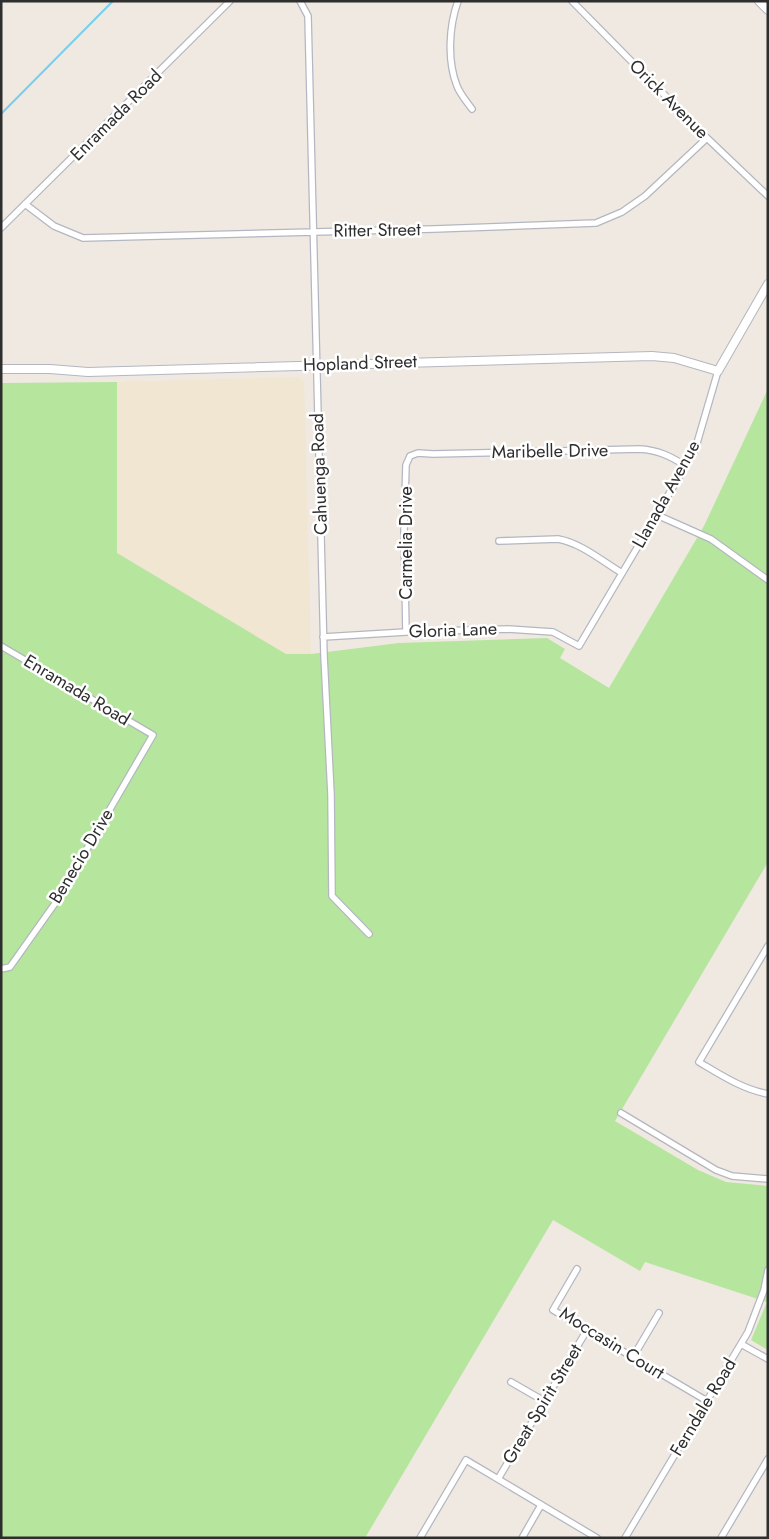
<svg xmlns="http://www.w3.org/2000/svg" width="769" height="1539" viewBox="0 0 769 1539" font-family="Jost,sans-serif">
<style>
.education{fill:#f0e6d1}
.green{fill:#b6e59e}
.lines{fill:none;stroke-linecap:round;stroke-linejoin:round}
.stream{stroke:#75cff0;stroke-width:2}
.street-casing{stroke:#b4b7c1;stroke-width:8}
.secondary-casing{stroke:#b4b7c1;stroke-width:10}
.street{stroke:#fff;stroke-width:5.5}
.secondary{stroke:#fff;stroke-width:8}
.labels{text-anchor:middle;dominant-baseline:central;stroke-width:5;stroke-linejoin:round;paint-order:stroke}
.street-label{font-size:18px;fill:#2e2e2e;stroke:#fff}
</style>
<rect width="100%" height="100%" fill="#efe9e1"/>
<path class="education" d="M299 377 304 382 311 654H286L117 553V382Z"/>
<path class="green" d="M117 382V553L286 654H311L399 643 547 638 565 649 560 658 609 688 704 526 768 389V862L615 1121 698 1170 726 1182 768 1186V1350L751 1340 767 1302 645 1262 640 1271 553 1220 365 1538H1V383Z"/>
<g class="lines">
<path class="stream" d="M1 114 113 1"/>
<defs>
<path id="street" d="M300 1 308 16 324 656 331 794 332 896 369 934
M458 1C449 26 447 61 457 86 460 94 467 102 472 109
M572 1 707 138 768 196
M25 204 54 226 83 238 434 229 596 223 622 212 645 196 707 138
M1 228 230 1
M657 515 711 539 768 580
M499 541 558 539C581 543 602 561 622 573
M406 632 404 532 406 465 410 456 418 453 433 454 639 449C658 450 670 456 686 466
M323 637 406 632 508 629 553 632 579 646 695 450 718 371
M1 646 153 735 56 902 10 967 1 969
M768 946 699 1062C721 1075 742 1089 768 1094
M621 1113 716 1170 732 1176 768 1179
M577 1269 553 1310 707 1401
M741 1344 768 1359
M633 1357 659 1313
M511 1382 544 1401
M498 1479 587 1330
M420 1538 466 1460 597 1538
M522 1538 541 1505
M625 1538 748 1332 764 1290 768 1270
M721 1538 768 1459"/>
<path id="secondary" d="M759 1 768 10
M1 369H50L88 372 652 356 674 358 718 371 768 284"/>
</defs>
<use href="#street" class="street-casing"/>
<use href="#secondary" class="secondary-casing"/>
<use href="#street" class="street"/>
<use href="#secondary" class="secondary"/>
</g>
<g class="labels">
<g class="street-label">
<text transform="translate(669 99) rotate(45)">Orick Avenue</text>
<text transform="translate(116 115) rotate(-45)">Enramada Road</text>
<text transform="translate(377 230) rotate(-1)">Ritter Street</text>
<text transform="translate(360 363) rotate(-2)">Hopland Street</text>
<text transform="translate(550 451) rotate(-1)">Maribelle Drive</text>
<text transform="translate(319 474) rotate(-92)">Cahuenga Road</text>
<text transform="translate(666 494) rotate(-61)">Llanada Avenue</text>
<text transform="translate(406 543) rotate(-90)">Carmelia Drive</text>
<text transform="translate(453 630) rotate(-2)">Gloria Lane</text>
<text transform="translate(77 690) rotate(31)">Enramada Road</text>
<text transform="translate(81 856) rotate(-59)">Benecio Drive</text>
<text transform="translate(612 1343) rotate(32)">Moccasin Court</text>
<text transform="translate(542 1404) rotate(-59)">Great Spirit Street</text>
<text transform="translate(703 1407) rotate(-59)">Ferndale Road</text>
</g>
</g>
<rect width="769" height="1539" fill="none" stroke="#2e2e2e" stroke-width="5"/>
</svg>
